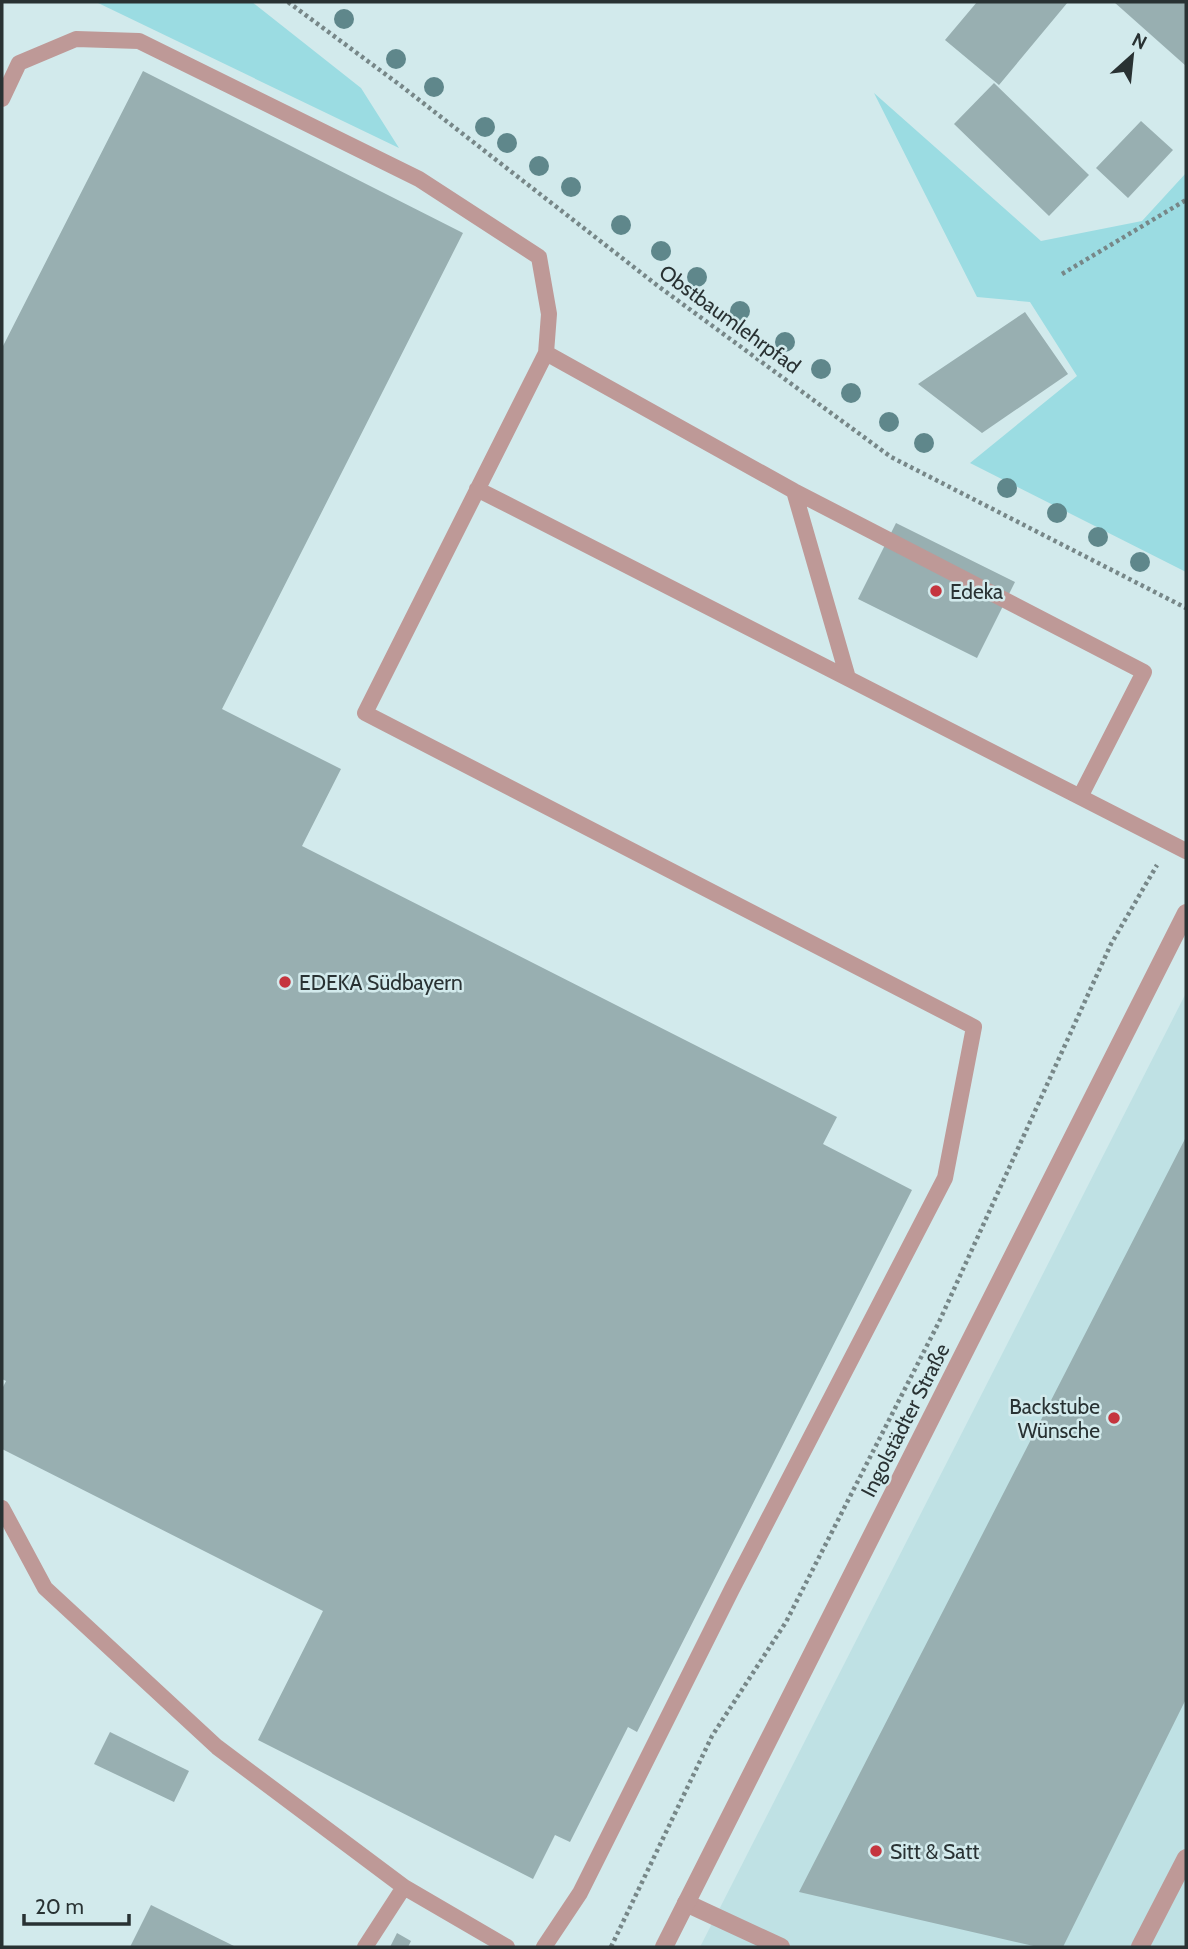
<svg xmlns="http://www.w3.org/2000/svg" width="1188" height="1949" viewBox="0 0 1188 1949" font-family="Cabin,sans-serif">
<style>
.built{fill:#bfe1e4}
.green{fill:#9bdce2}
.building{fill:#98afb1}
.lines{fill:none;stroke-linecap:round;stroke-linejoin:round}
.path{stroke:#778788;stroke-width:4.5;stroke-dasharray:3.5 3.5;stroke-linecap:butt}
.service{stroke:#be9997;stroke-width:16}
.minor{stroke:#be9997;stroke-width:18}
.tertiary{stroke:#be9997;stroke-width:18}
.tree{fill:#5f878b}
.poi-dot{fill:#c5353e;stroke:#d2eaec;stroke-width:2.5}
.labels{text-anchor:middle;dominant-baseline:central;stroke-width:5;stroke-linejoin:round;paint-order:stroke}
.street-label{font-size:21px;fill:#293233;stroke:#d2eaec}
.poi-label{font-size:21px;fill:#293233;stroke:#d2eaec;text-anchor:start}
</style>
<rect width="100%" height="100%" fill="#d2eaec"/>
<path class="built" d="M1186 993V1947H700Z"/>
<path class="green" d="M96 2H252L361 88 399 148Z
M874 93 1041 241 1142 221 1186 173V572L970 463 1077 376 1030 302 977 297Z"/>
<path class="building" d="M977 2H1068L999 85 945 40Z
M1114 2H1186V66Z
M143 71 463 233 222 709 341 769 302 846 837 1117 823 1144 912 1190 637 1732 628 1727 570 1842 555 1835 533 1879 258 1740 323 1611 2 1449V1389L6 1381 2 1379V348Z
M994 83 1089 175 1049 216 954 124Z
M1141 121 1173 150 1128 198 1096 168Z
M1025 312 1068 374 982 433 918 384Z
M896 523 1015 582 977 658 858 599Z
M1186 1137V1699L1063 1947H1038L799 1892Z
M110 1732 189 1771 174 1802 94 1764Z
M151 1905 236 1947H130Z
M397 1933 411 1941 408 1947H390Z"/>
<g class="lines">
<path class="path" d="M288 2 400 85 658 286 891 457 1186 608
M1062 274 1186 200
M611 1947 712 1736 786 1622 939 1322 1111 944 1157 865"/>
<path class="service" d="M2 99 19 63 76 39 139 41 419 179 539 257 549 314 546 353 365 713 974 1027 945 1178 732 1589 580 1893 544 1947
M546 353 794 491 1144 672 1080 797
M477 489 1186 851
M794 491 848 678
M2 1508 45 1588 217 1747 404 1887 507 1947
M365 1947 404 1887"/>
<path class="minor" d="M686 1903 781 1947
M1140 1947 1186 1858"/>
<path class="tertiary" d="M664 1947 1186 913"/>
</g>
<g class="tree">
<circle cx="344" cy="19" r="10"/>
<circle cx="396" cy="59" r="10"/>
<circle cx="434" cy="87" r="10"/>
<circle cx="485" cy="127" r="10"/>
<circle cx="507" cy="143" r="10"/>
<circle cx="539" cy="166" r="10"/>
<circle cx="571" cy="187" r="10"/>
<circle cx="621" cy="225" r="10"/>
<circle cx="661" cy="251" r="10"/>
<circle cx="697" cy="277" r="10"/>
<circle cx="740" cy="311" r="10"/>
<circle cx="785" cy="342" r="10"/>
<circle cx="821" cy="369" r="10"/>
<circle cx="851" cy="393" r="10"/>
<circle cx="889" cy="422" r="10"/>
<circle cx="924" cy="443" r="10"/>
<circle cx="1007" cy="488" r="10"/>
<circle cx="1057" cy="513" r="10"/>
<circle cx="1098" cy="537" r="10"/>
<circle cx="1140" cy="562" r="10"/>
</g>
<g class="poi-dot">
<circle cx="936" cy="591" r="7"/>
<circle cx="285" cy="982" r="7"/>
<circle cx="1114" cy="1418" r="7"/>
<circle cx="876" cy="1851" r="7"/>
</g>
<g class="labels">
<g class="street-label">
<text transform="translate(730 319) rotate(36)">Obstbaumlehrpfad</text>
<text transform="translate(905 1420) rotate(-63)">Ingolstädter Straße</text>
</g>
<g class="poi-label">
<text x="950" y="591">Edeka</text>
<text x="299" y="982">EDEKA Südbayern</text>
<text x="1100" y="1406" text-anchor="end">Backstube<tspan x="1100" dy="24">Wünsche</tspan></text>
<text x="890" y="1851">Sitt &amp; Satt</text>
</g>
</g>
<rect width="1188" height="1949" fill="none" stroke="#293233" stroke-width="7"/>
<g transform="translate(1132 56) rotate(27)" stroke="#d2eaec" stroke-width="5" paint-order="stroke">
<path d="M0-5L12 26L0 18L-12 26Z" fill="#293233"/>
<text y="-10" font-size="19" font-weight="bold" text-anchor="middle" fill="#293233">N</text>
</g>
<path d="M24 1914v10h105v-10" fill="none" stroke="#293233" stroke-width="3.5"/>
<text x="35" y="1914" font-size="21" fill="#293233" stroke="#d2eaec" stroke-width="5" paint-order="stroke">20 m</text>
</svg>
